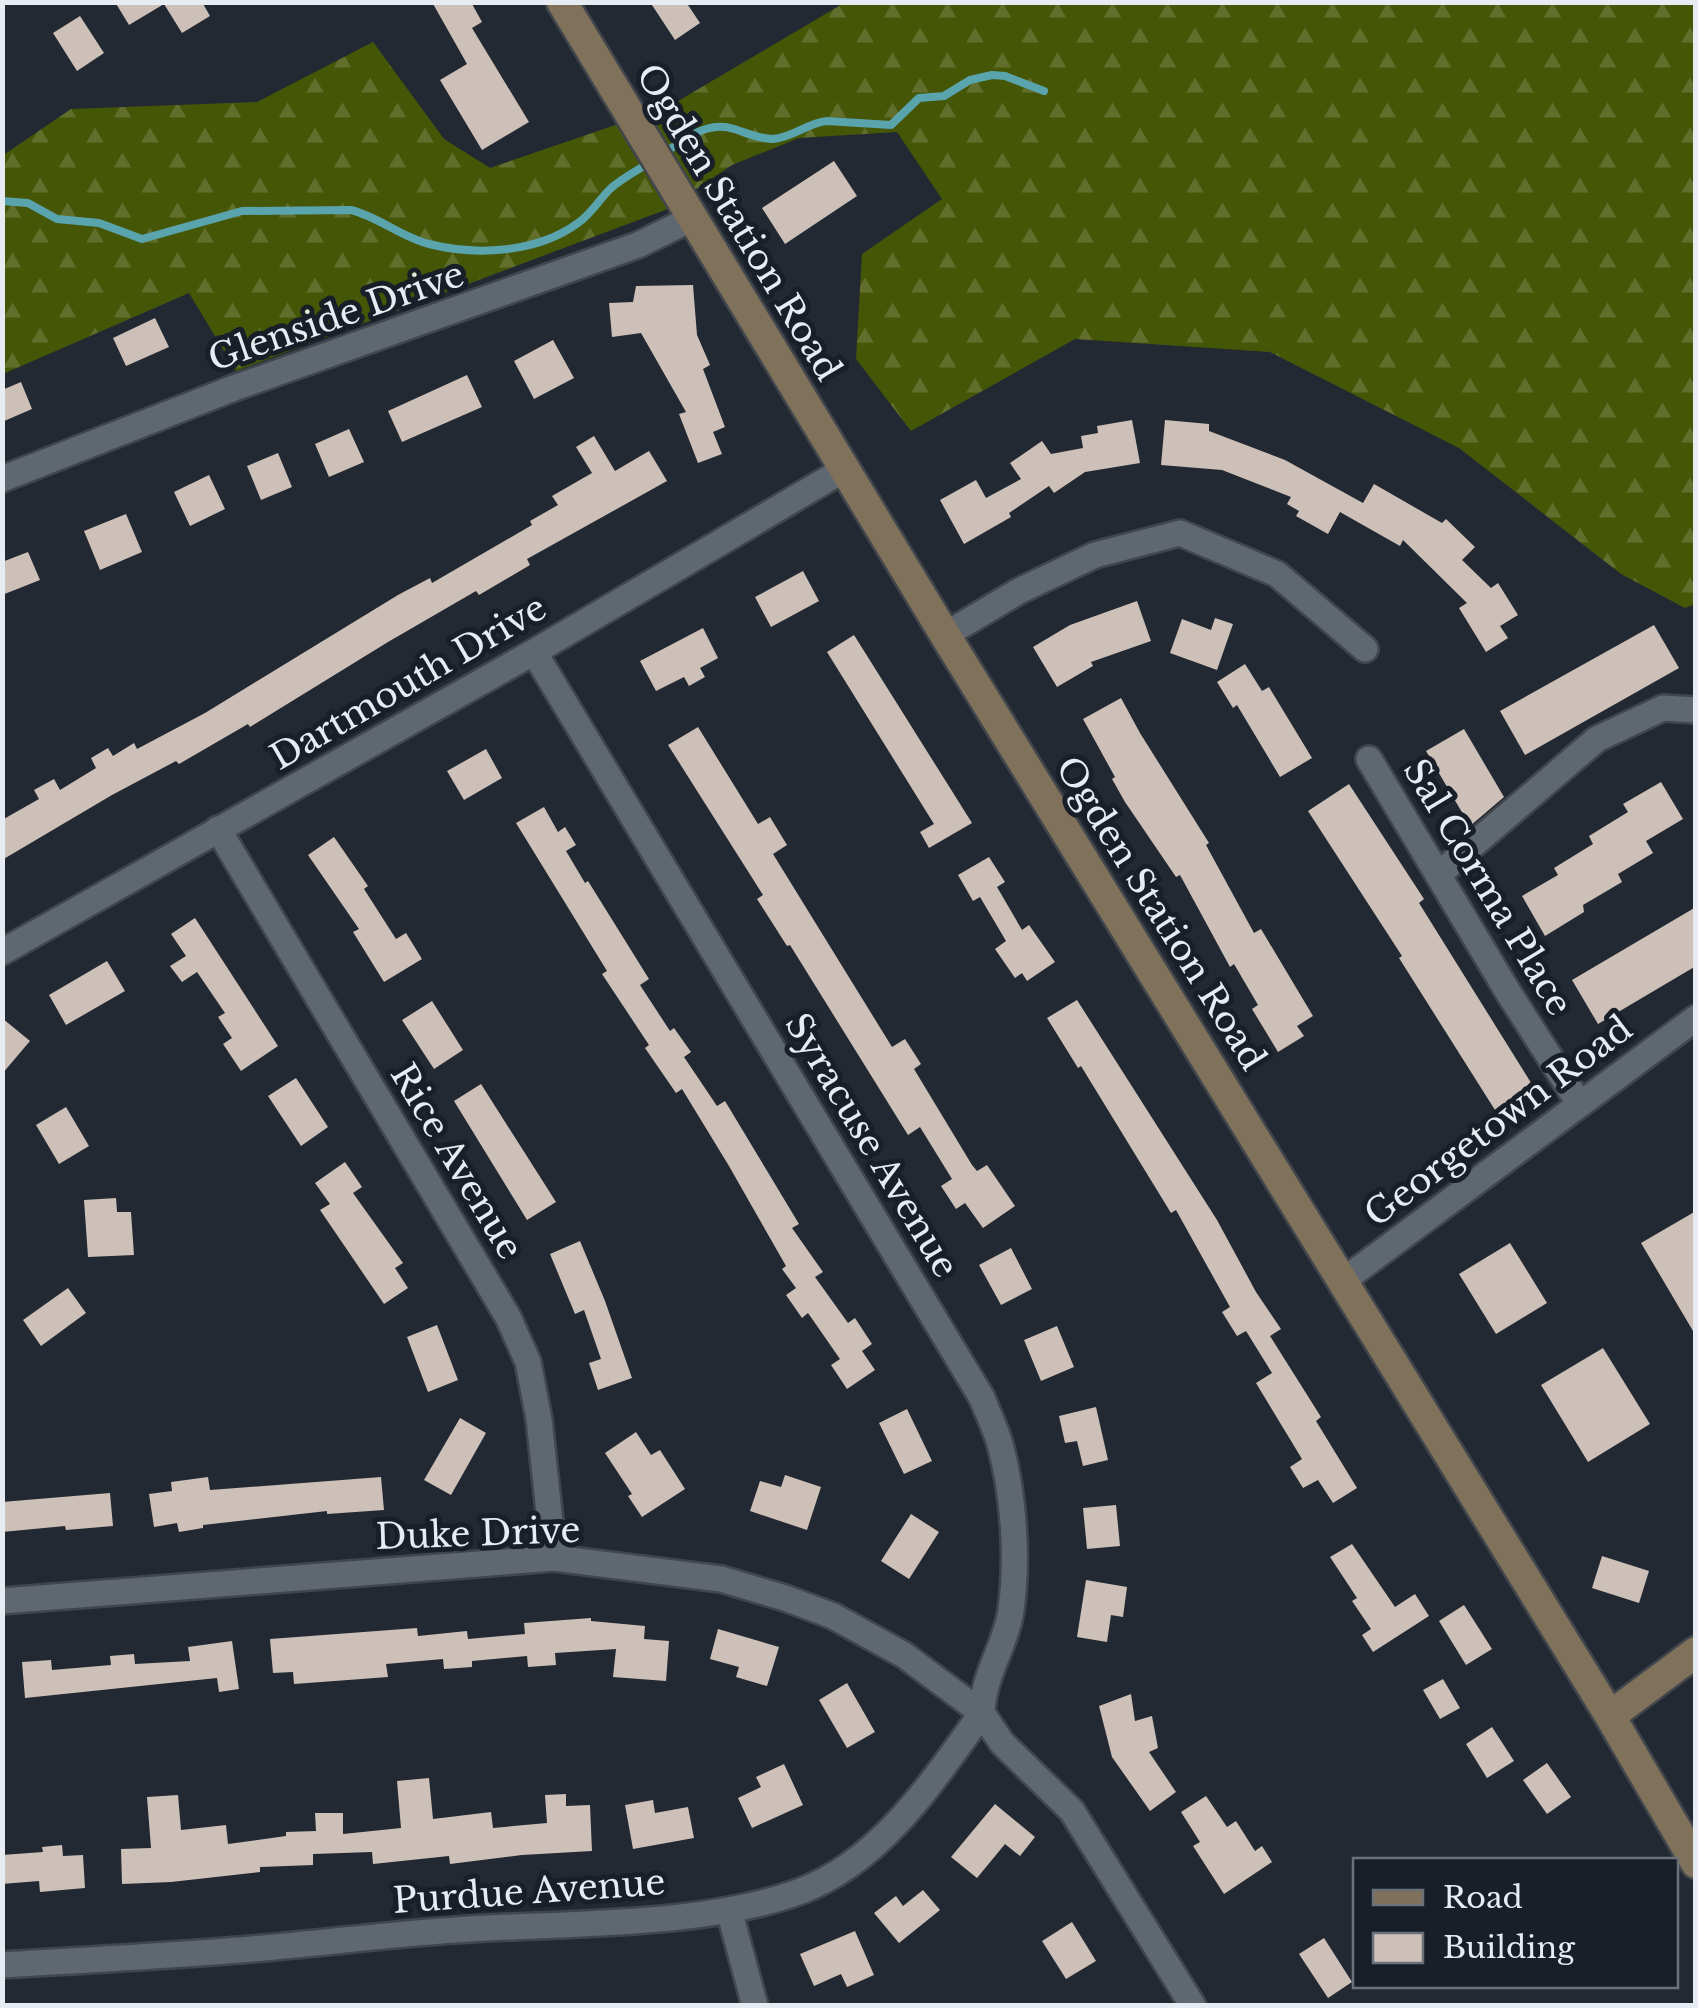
<svg xmlns="http://www.w3.org/2000/svg" width="1698" height="2008" viewBox="0 0 1698 2008" font-family="'Libre Baskerville',serif">
<style>
.forest{fill:url(#forest-firs)}
.lines{fill:none;stroke-linecap:round;stroke-linejoin:round}
.stream{stroke:#5aa4ae;stroke-width:8}
.building{fill:#cdc0b8}
.street-casing{stroke:#41464d;stroke-width:30}
.secondary-casing{stroke:#41464d;stroke-width:35}
.street{stroke:#5f6771;stroke-width:25}
.secondary{stroke:#80715b;stroke-width:30}
.labels{text-anchor:middle;dominant-baseline:central;stroke-width:10;stroke-linejoin:round;paint-order:stroke}
.street-label{font-size:35px;fill:#e7ecf2;stroke:#191f28}
</style>
<defs>
<pattern id="forest-firs" width="22" height="20" patternUnits="userSpaceOnUse" patternTransform="scale(2.5)"><rect width="22" height="20" fill="#465607"/><path d="M5 1l3.5 6h-7zM16 11l3.5 6h-7z" fill="#616e2c"/></pattern>
</defs>
<rect width="100%" height="100%" fill="#232932"/>
<path class="forest" d="M844 3H1695V604L1685 608 1621 574 1459 448 1270 352 1075 339 911 431 856 359 862 254 942 199 897 132 799 138 732 165 665 210 236 371 189 293 3 374 2 156 71 109 257 102 373 42 444 139 490 168 668 107Z"/>
<g class="lines">
<path class="stream" d="M661 155C683 141 706 120 734 129 747 133 759 139 773 139 794 137 807 123 827 121L891 125 919 98 944 96 970 80 992 75 1005 76 1044 91
M2 201 28 203 57 219 99 223 142 239 242 211 351 210C379 217 401 237 429 244 476 256 537 253 578 223 591 214 599 200 610 189 621 179 636 171 649 163"/>
</g>
<path class="building" d="M115 2H202L210 16 182 33 164 4 129 25Z
M432 2H471L482 22 472 28 529 122 482 150 440 80 467 64Z
M650 2H686L700 23 675 40Z
M80 16 104 53 77 71 53 33Z
M834 161 857 196 785 244 762 208Z
M693 285 697 335 710 365 703 369 725 427 713 432 722 454 698 463 679 414 686 412 641 333 612 337 609 303 633 302 636 286Z
M155 318 169 347 126 366 113 338Z
M553 340 574 378 534 399 514 361Z
M467 375 482 407 402 442 388 411Z
M21 382 32 409 2 422V390Z
M1132 420 1140 463 1085 472 1054 493 1049 486 1009 513 1011 517 964 544 940 500 976 480 986 498 1021 479 1010 463 1042 441 1051 454 1083 448 1081 436 1098 433 1097 426Z
M1165 420 1209 424V431L1285 460 1363 503 1374 484 1442 523 1446 519 1475 547 1462 560 1491 588 1498 583 1518 615 1500 626 1508 638 1486 652 1459 608 1467 603 1403 540 1400 546 1340 512 1328 534 1296 516 1299 511 1287 504 1291 497 1222 470 1161 465Z
M349 429 364 462 329 477 315 444Z
M594 436 615 471 649 451 667 481 527 559 530 565 479 595 476 591 388 642 250 727 248 724 179 764 176 761 112 795 2 860V820L39 799 34 790 54 779 60 790 96 768 91 758 108 748 113 756 134 743 137 749 205 713 398 595 430 578 432 583 532 525 530 521 558 505 552 496 592 473 576 447Z
M278 453 292 487 261 500 247 466Z
M209 475 225 509 190 526 174 492Z
M126 514 142 552 100 570 84 531Z
M28 552 40 580 2 595V562Z
M803 571 819 601 771 627 755 597Z
M1137 601 1151 641 1091 662 1093 666 1057 687 1033 647 1070 625Z
M1215 618 1233 624 1217 670 1170 653 1182 619 1211 630Z
M1654 625 1679 668 1525 755 1500 711Z
M703 628 718 658 700 668 705 677 689 686 684 677 656 691 640 661Z
M854 635 972 823 929 848 920 832 934 824 827 652Z
M1245 664 1262 691 1269 687 1312 758 1280 777 1237 705 1233 708 1217 682Z
M1121 698 1140 733 1209 843 1206 845 1254 933 1261 929 1313 1016 1297 1026 1304 1036 1278 1052 1252 1009 1258 1005 1234 964 1230 967 1180 875 1176 877 1125 802 1112 779 1115 777 1083 719Z
M698 727 758 824 770 817 787 845 773 854 892 1047 905 1039 921 1064 914 1069 972 1165 977 1171 987 1165 1015 1206 983 1228 965 1203 956 1209 941 1186 952 1179 920 1127 908 1135 790 945 787 946 757 899 763 895 668 745Z
M1464 729 1504 797 1470 826 1426 751Z
M486 749 502 778 464 800 447 771Z
M1661 782 1683 819 1646 841 1653 853 1618 874 1622 882 1583 905 1584 912 1545 936 1522 896 1558 875 1554 868 1593 844 1589 836 1628 812 1623 804Z
M1349 784 1424 899 1419 903 1533 1086 1495 1110 1399 958 1402 956 1308 811Z
M544 807 558 832 565 827 576 845 566 851 585 883 588 881 649 979 640 985 670 1031 674 1028 691 1052 684 1057 717 1106 725 1101 799 1224 792 1228 823 1272 815 1277 848 1323 855 1318 872 1344 862 1351 875 1370 847 1389 831 1365 840 1359 808 1313 802 1318 786 1295 796 1288 782 1269 786 1266 729 1166 682 1089 676 1093 645 1048 649 1045 602 974 607 971 516 823Z
M334 837 368 886 364 889 396 939 406 933 422 959 384 982 353 932 359 929 308 855Z
M989 857 1005 882 997 887 1022 930 1029 925 1055 962 1027 981 1022 973 1015 978 995 949 1006 941 980 897 973 901 958 875Z
M1696 907V966L1598 1024 1572 980Z
M195 918 278 1046 241 1071 223 1044 232 1038 218 1017 225 1013 197 972 182 982 170 966 186 956 171 934Z
M107 961 125 991 66 1025 49 995Z
M1077 1000 1217 1220 1256 1292 1281 1329 1270 1336 1321 1417 1316 1421 1357 1488 1333 1503 1318 1480 1303 1488 1290 1467 1302 1459 1256 1383 1272 1373 1246 1331 1237 1336 1222 1312 1230 1307 1176 1210 1171 1213 1081 1066 1078 1068 1047 1018Z
M432 1001 463 1050 434 1069 402 1020Z
M2 1018 30 1041 2 1074Z
M296 1078 328 1127 301 1146 268 1096Z
M481 1084 556 1202 527 1220 454 1101Z
M66 1107 89 1146 59 1164 36 1125Z
M345 1162 362 1187 353 1193 403 1263 395 1268 408 1288 384 1304 320 1210 330 1204 315 1183Z
M116 1198 117 1212H131L134 1255 88 1257 84 1200Z
M1696 1211V1336L1641 1243Z
M580 1241 605 1301 632 1378 598 1390 589 1363 601 1359 584 1310 575 1314 550 1254Z
M1510 1243 1547 1303 1496 1334 1459 1274Z
M1011 1248 1032 1289 1001 1305 979 1265Z
M68 1288 86 1313 41 1346 23 1320Z
M437 1325 458 1380 428 1392 407 1337Z
M1057 1326 1074 1367 1041 1381 1024 1340Z
M1603 1348 1650 1424 1588 1462 1541 1385Z
M1096 1407 1108 1460 1083 1466 1077 1441 1065 1443 1059 1416Z
M907 1409 932 1461 904 1474 879 1423Z
M460 1418 486 1433 451 1495 424 1480Z
M636 1432 651 1455 660 1450 685 1489 642 1517 628 1496 632 1494 605 1453Z
M785 1475 821 1487 807 1530 750 1511 760 1481 781 1487Z
M208 1477 210 1490 381 1477 384 1510 327 1514V1511L203 1525V1528L179 1532 177 1523 154 1527 149 1494 172 1491 171 1482Z
M110 1493 113 1526 66 1530 65 1526 2 1532V1502Z
M1116 1505 1120 1546 1087 1549 1083 1508Z
M911 1514 939 1532 909 1579 881 1561Z
M1352 1544 1395 1607 1415 1594 1429 1616 1373 1652 1362 1635 1371 1629 1352 1601 1357 1598 1330 1557Z
M1602 1556 1649 1571 1639 1603 1592 1588Z
M1086 1580 1127 1587 1123 1617 1111 1615 1107 1642 1077 1637Z
M1464 1605 1492 1649 1466 1665 1439 1621Z
M591 1618V1621L645 1626 644 1639 669 1641 666 1681 613 1677 616 1649 555 1653 556 1665 528 1667 527 1656 472 1661V1667L444 1669 443 1659 386 1664 388 1677 348 1680 294 1684 293 1672 273 1673 270 1639 417 1628 418 1636 467 1631 468 1639 525 1634 524 1623Z
M718 1629 779 1647 767 1686 736 1677 739 1667 710 1659Z
M232 1641 239 1689 219 1692 217 1678 25 1698 22 1662 51 1660 52 1670 111 1665 110 1656 134 1654 135 1664 190 1661 188 1647Z
M1443 1679 1460 1708 1440 1719 1423 1690Z
M847 1683 875 1732 847 1748 819 1700Z
M1131 1694 1135 1721 1152 1716 1158 1748 1149 1752 1176 1792 1150 1811 1112 1757 1099 1706Z
M1492 1727 1514 1761 1487 1778 1466 1744Z
M1547 1763 1571 1797 1547 1814 1523 1780Z
M784 1764 803 1805 752 1828 738 1798 761 1787 756 1777Z
M429 1778 433 1819 491 1812 493 1828 547 1823 545 1795 566 1794V1806L590 1805 592 1851 522 1855 450 1864 449 1856 373 1864 372 1852 313 1854V1865L260 1867V1872L171 1882 122 1884 121 1849 151 1848 147 1797 178 1795 181 1830 226 1825 228 1844 286 1836V1832L316 1831 315 1813H343V1834L401 1828 397 1781Z
M1206 1796 1227 1827 1236 1821 1255 1851 1262 1846 1272 1862 1224 1894 1193 1846 1200 1842 1181 1812Z
M653 1800 655 1813 688 1807 694 1838 633 1849 625 1805Z
M995 1804 1035 1837 1020 1856 1005 1844 977 1878 951 1857Z
M62 1845 63 1856 83 1855 85 1888 40 1892 39 1881 2 1884V1855L43 1852 42 1847Z
M923 1890 940 1910 899 1943 874 1913 896 1896 903 1906Z
M1072 1922 1096 1961 1066 1979 1042 1941Z
M855 1931 874 1975 847 1987 841 1974 814 1986 800 1954Z
M1324 1938 1352 1982 1328 1998 1299 1954Z"/>
<g class="lines">
<defs>
<path id="street" d="M2 479 234 388 638 245 693 218
M945 635 1019 591 1095 555 1180 533 1277 574 1365 649
M534 652 982 1398C988 1414 997 1431 1001 1448 1014 1498 1018 1559 1011 1610 1006 1646 983 1674 982 1713
M1369 759 1508 992 1579 1103
M218 829 508 1317 528 1362 539 1419 554 1558
M1439 874 1597 739 1663 708 1696 710
M2 952 534 652 845 469
M1344 1280 1696 1018
M2 1601 554 1558 721 1579 785 1598 833 1616 904 1655 982 1713 1002 1743 1072 1811 1193 2006
M729 1910 755 2006
M2 1965C86 1960 169 1956 252 1949 325 1943 398 1933 471 1929 571 1923 708 1926 801 1891 882 1861 934 1779 982 1713"/>
<path id="secondary" d="M562 2 945 635 1610 1716 1696 1863
M1610 1716 1696 1652"/>
</defs>
<use href="#street" class="street-casing"/>
<use href="#secondary" class="secondary-casing"/>
<use href="#street" class="street"/>
<use href="#secondary" class="secondary"/>
</g>
<g class="labels">
<g class="street-label">
<text transform="translate(739 222) rotate(59)">Ogden Station Road</text>
<text transform="translate(336 316) rotate(-19)">Glenside Drive</text>
<text transform="translate(408 682) rotate(-30)">Dartmouth Drive</text>
<text transform="translate(1488 887) rotate(59)">Sal Corma Place</text>
<text transform="translate(1161 913) rotate(58)">Ogden Station Road</text>
<text transform="translate(1498 1121) rotate(-37)">Georgetown Road</text>
<text transform="translate(872 1145) rotate(59)">Syracuse Avenue</text>
<text transform="translate(457 1161) rotate(59)">Rice Avenue</text>
<text transform="translate(478 1533) rotate(-2)">Duke Drive</text>
<text transform="translate(529 1891) rotate(-4)">Purdue Avenue</text>
</g>
</g>
<rect width="1698" height="2008" fill="none" stroke="#e7ecf2" stroke-width="10"/>
<rect x="1353" y="1858" width="325" height="130" fill="#191f28" stroke="#6b7179" stroke-width="2.5"/>
<rect x="1373" y="1890" width="50" height="15" fill="#80715b" stroke="#6b7179" stroke-width="2.5"/>
<text x="1443" y="1908" font-size="30" fill="#e7ecf2">Road</text>
<rect x="1373" y="1933" width="50" height="30" fill="#cdc0b8" stroke="#6b7179" stroke-width="2.5"/>
<text x="1443" y="1958" font-size="30" fill="#e7ecf2">Building</text>
</svg>
